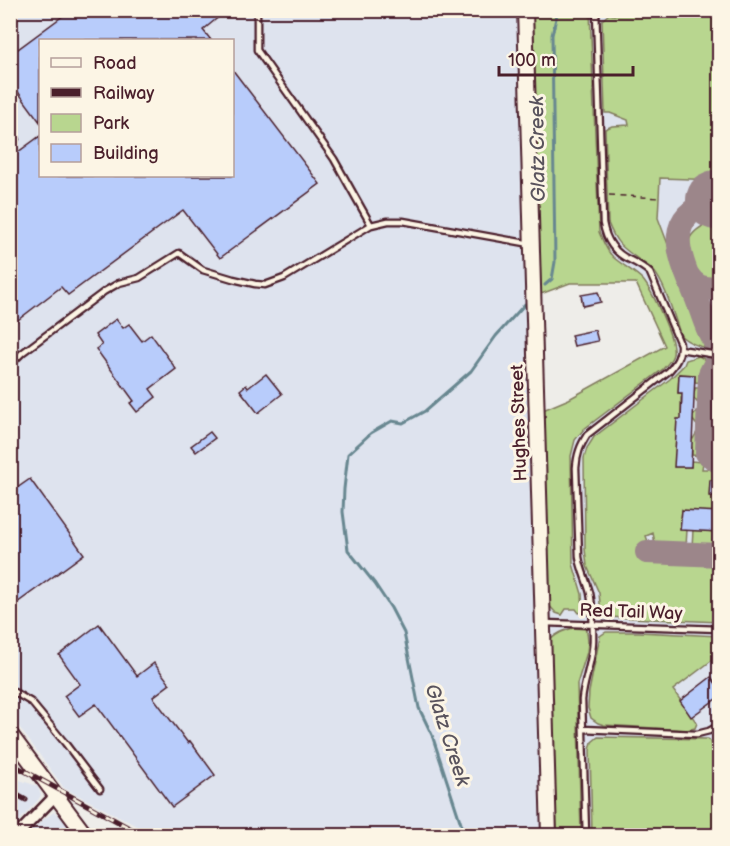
<svg xmlns="http://www.w3.org/2000/svg" width="730" height="846" viewBox="0 0 730 846" font-family="'Balsamiq Sans',sans-serif">
<style>
.built{fill:#dee3ee;fill-rule:evenodd}
.green{fill:#b8d68f;stroke:#817a5d;stroke-width:1.5}
.lines{fill:none;stroke-linecap:round;stroke-linejoin:round}
.stream{stroke:#678790;stroke-width:3}
.taxiway{stroke:#9c868a;stroke-width:24}
.runway{stroke:#9c868a;stroke-width:60}
.building{fill:#b8ccfb;stroke:#4a1f2b;stroke-width:1.5}
.lane-casing{stroke:#4a1f2b;stroke-width:9}
.street-casing{stroke:#4a1f2b;stroke-width:14}
.secondary-casing{stroke:#4a1f2b;stroke-width:18}
.path{stroke:#4a1f2b;stroke-width:1.5;stroke-dasharray:6 4.5;stroke-linecap:butt}
.lane{stroke:#fcf5e5;stroke-width:4.5}
.street{stroke:#fcf5e5;stroke-width:9}
.secondary{stroke:#fcf5e5;stroke-width:14}
.rail-casing{stroke:#4a1f2b;stroke-width:5}
.rail{stroke:#fcf5e5;stroke-width:3;stroke-dasharray:9;stroke-linecap:butt}
.labels{text-anchor:middle;dominant-baseline:central;stroke-width:6;stroke-linejoin:round;paint-order:stroke}
.street-label{font-size:18px;fill:#4a1f2b;stroke:#fcf5e5}
.water-label{font-size:20px;font-style:italic;fill:#59535d;stroke:#fcf5e5}
</style>
<rect width="100%" height="100%" fill="#eeede9"/>
<filter id="ink" filterUnits="userSpaceOnUse"><feTurbulence type="fractalNoise" baseFrequency=".0167" numOctaves="2"/><feDisplacementMap in="SourceGraphic" scale="12" xChannelSelector="R" yChannelSelector="G"/><feConvolveMatrix kernelMatrix="1 2 1 2 8 2 1 2 1" color-interpolation-filters="sRGB"/></filter>
<g filter="url(#ink)">
<path class="built" d="M11 11H520L542 835H154L64 788 11 716ZM40 40H232V176H40Z
M533 11H719V835H557L548 604 543 410 569 399 665 346 636 283H570L541 294Z
M11 777 37 786 41 794 39 799 11 830Z
M54 812 60 816 75 835H27L44 819Z"/>
<path class="green" d="M533 11H590L599 232C603 241 606 250 613 257 622 265 634 271 643 280 652 291 676 340 673 354 672 360 667 364 663 369L584 429 575 440 571 456 573 564 582 594 583 612 579 613 576 609H566L562 615 556 613 548 604 543 410 569 399 665 346 636 283H570L541 294Z
M618 11H719V180L660 178 658 218 707 348C697 346 689 343 681 336 674 317 666 285 653 270 648 265 643 263 638 259 620 246 616 243 608 223L605 129 612 126 629 125 628 120 610 113H605L602 20 609 14 614 15 617 14Z
M714 221H719V282L707 280 696 274C683 246 684 232 714 221Z
M699 356 707 361 706 383 695 382V375L679 374 678 393 694 394 695 388H706V405H699L694 398H681V415H694L699 409 706 410 705 427H698L693 420 678 419 677 438 693 439 697 432H704L703 456 692 455V448L675 467H691V461L703 462 702 469H718L717 480 710 496H719V512L707 531 713 532 712 548 692 547 693 530 682 510 680 529 687 530 686 546 658 545 655 543 653 533 646 536 649 544 644 545V559L719 563V622L606 617 601 613 599 593 587 566 585 549 584 458 587 448 594 437 670 379 684 365 686 360Z
M573 628 585 629 587 632 588 642 587 652 577 684 581 835H557L550 640C557 633 563 631 573 628Z
M606 632H639L719 636V655L673 690 697 723 695 728 687 730 604 725 598 723 591 718 588 708 589 692 600 636Z
M598 737 708 739 719 755V835H592L590 750 592 742Z"/>
<g class="lines">
<path class="stream" d="M545 285 552 279 555 262 552 35 557 14 561 10
M479 836 464 833 432 735 419 708 404 633 391 608 375 584 348 550 343 512 344 489 348 454 371 433 392 421 403 423 425 411 471 371 496 336 525 304"/>
<path class="taxiway" d="M716 200C658 217 681 259 697 299 703 315 708 335 720 349
M687 274C696 289 704 288 720 289
M720 359 715 364 710 374 707 453 716 460 720 461
M647 552 720 555"/>
<path class="runway" d="M716 200 720 201"/>
</g>
<path class="building" d="M71 10H227L203 30 211 40H40V122L10 81V55Z
M232 69 320 184 220 258 183 210 68 295 61 287 10 326V158L40 136V176H232Z
M598 292 601 302 583 306 581 295Z
M116 319 123 328 129 324 142 341 151 334 176 369 150 389 156 397 137 412 130 403 134 401 96 349 102 345 95 335Z
M595 330 598 341 574 346 571 335Z
M266 374 282 394 258 413 240 390 246 385 248 388Z
M679 374 695 375 691 467H674L677 419H681L682 393H678Z
M210 432 215 438 196 452 191 446Z
M30 479 84 554 10 608V493Z
M710 480H720V496H709Z
M682 510 720 512V532L680 530Z
M99 624 137 676 154 663 170 684 153 697 188 743 190 741 215 775 172 807 96 704 79 716 64 696 80 684 59 655Z
M711 677 720 689V696L691 717 680 701Z"/>
<g class="lines">
<defs>
<path id="lane" d="M257 10V50L334 159 371 225 388 221H403L531 244
M10 14 15 10
M10 131 16 138 10 142
M680 349 711 354
M10 365 22 353 105 291 119 283 139 278 179 253 203 270 233 279 255 284 265 285 284 278 371 225
M545 623 720 629
M10 694 14 692 31 702 65 743 100 789
M583 729 697 734 709 731 720 725
M586 836 582 700C584 679 593 660 593 640 593 625 593 608 590 593 587 581 581 570 579 557L576 468C577 454 580 446 587 435L669 371C676 363 681 356 680 344L650 273C644 267 638 264 630 260 614 253 606 240 603 223L596 10"/>
<path id="street" d="M16 836 56 795"/>
<path id="secondary" d="M525 10 549 836
M10 734 86 836"/>
</defs>
<use href="#lane" class="lane-casing"/>
<use href="#street" class="street-casing"/>
<use href="#secondary" class="secondary-casing"/>
<path class="path" d="M609 195 659 198"/>
<use href="#lane" class="lane"/>
<use href="#street" class="street"/>
<use href="#secondary" class="secondary"/>
<defs>
<path id="rail" d="M10 763 144 836
M10 791 26 800"/>
</defs>
<use href="#rail" class="rail-casing"/>
<use href="#rail" class="rail"/>
</g>
</g>
<g class="labels">
<g class="street-label">
<text transform="translate(519 423) rotate(-92)">Hughes Street</text>
<text transform="translate(631 612) rotate(2)">Red Tail Way</text>
</g>
<g class="water-label">
<text transform="translate(538 149) rotate(-91)">Glatz Creek</text>
<text transform="translate(447 735) rotate(72)">Glatz Creek</text>
</g>
</g>
<rect width="730" height="846" fill="none" stroke="#fcf5e5" stroke-width="36"/>
<rect x="18" y="18" width="694" height="810" fill="none" stroke="#4a1f2b" stroke-width="2" filter="url(#ink)"/>
<rect x="39" y="39" width="195" height="138" fill="#fcf5e5" stroke="#b59f9b" stroke-width="1.5"/>
<rect x="51" y="58" width="30" height="9" fill="#fcf5e5" stroke="#b59f9b" stroke-width="1.5"/>
<text x="93" y="69" font-size="18" fill="#4a1f2b">Road</text>
<rect x="51" y="88" width="30" height="9" fill="#4a1f2b" stroke="#b59f9b" stroke-width="1.5"/>
<text x="93" y="99" font-size="18" fill="#4a1f2b">Railway</text>
<rect x="51" y="114" width="30" height="18" fill="#b8d68f" stroke="#b59f9b" stroke-width="1.5"/>
<text x="93" y="129" font-size="18" fill="#4a1f2b">Park</text>
<rect x="51" y="144" width="30" height="18" fill="#b8ccfb" stroke="#b59f9b" stroke-width="1.5"/>
<text x="93" y="159" font-size="18" fill="#4a1f2b">Building</text>
<path d="M499 66v9h134v-9" fill="none" stroke="#4a1f2b" stroke-width="3"/>
<text x="508" y="66" font-size="18" fill="#4a1f2b" stroke="#fcf5e5" stroke-width="4.5" paint-order="stroke">100 m</text>
</svg>
